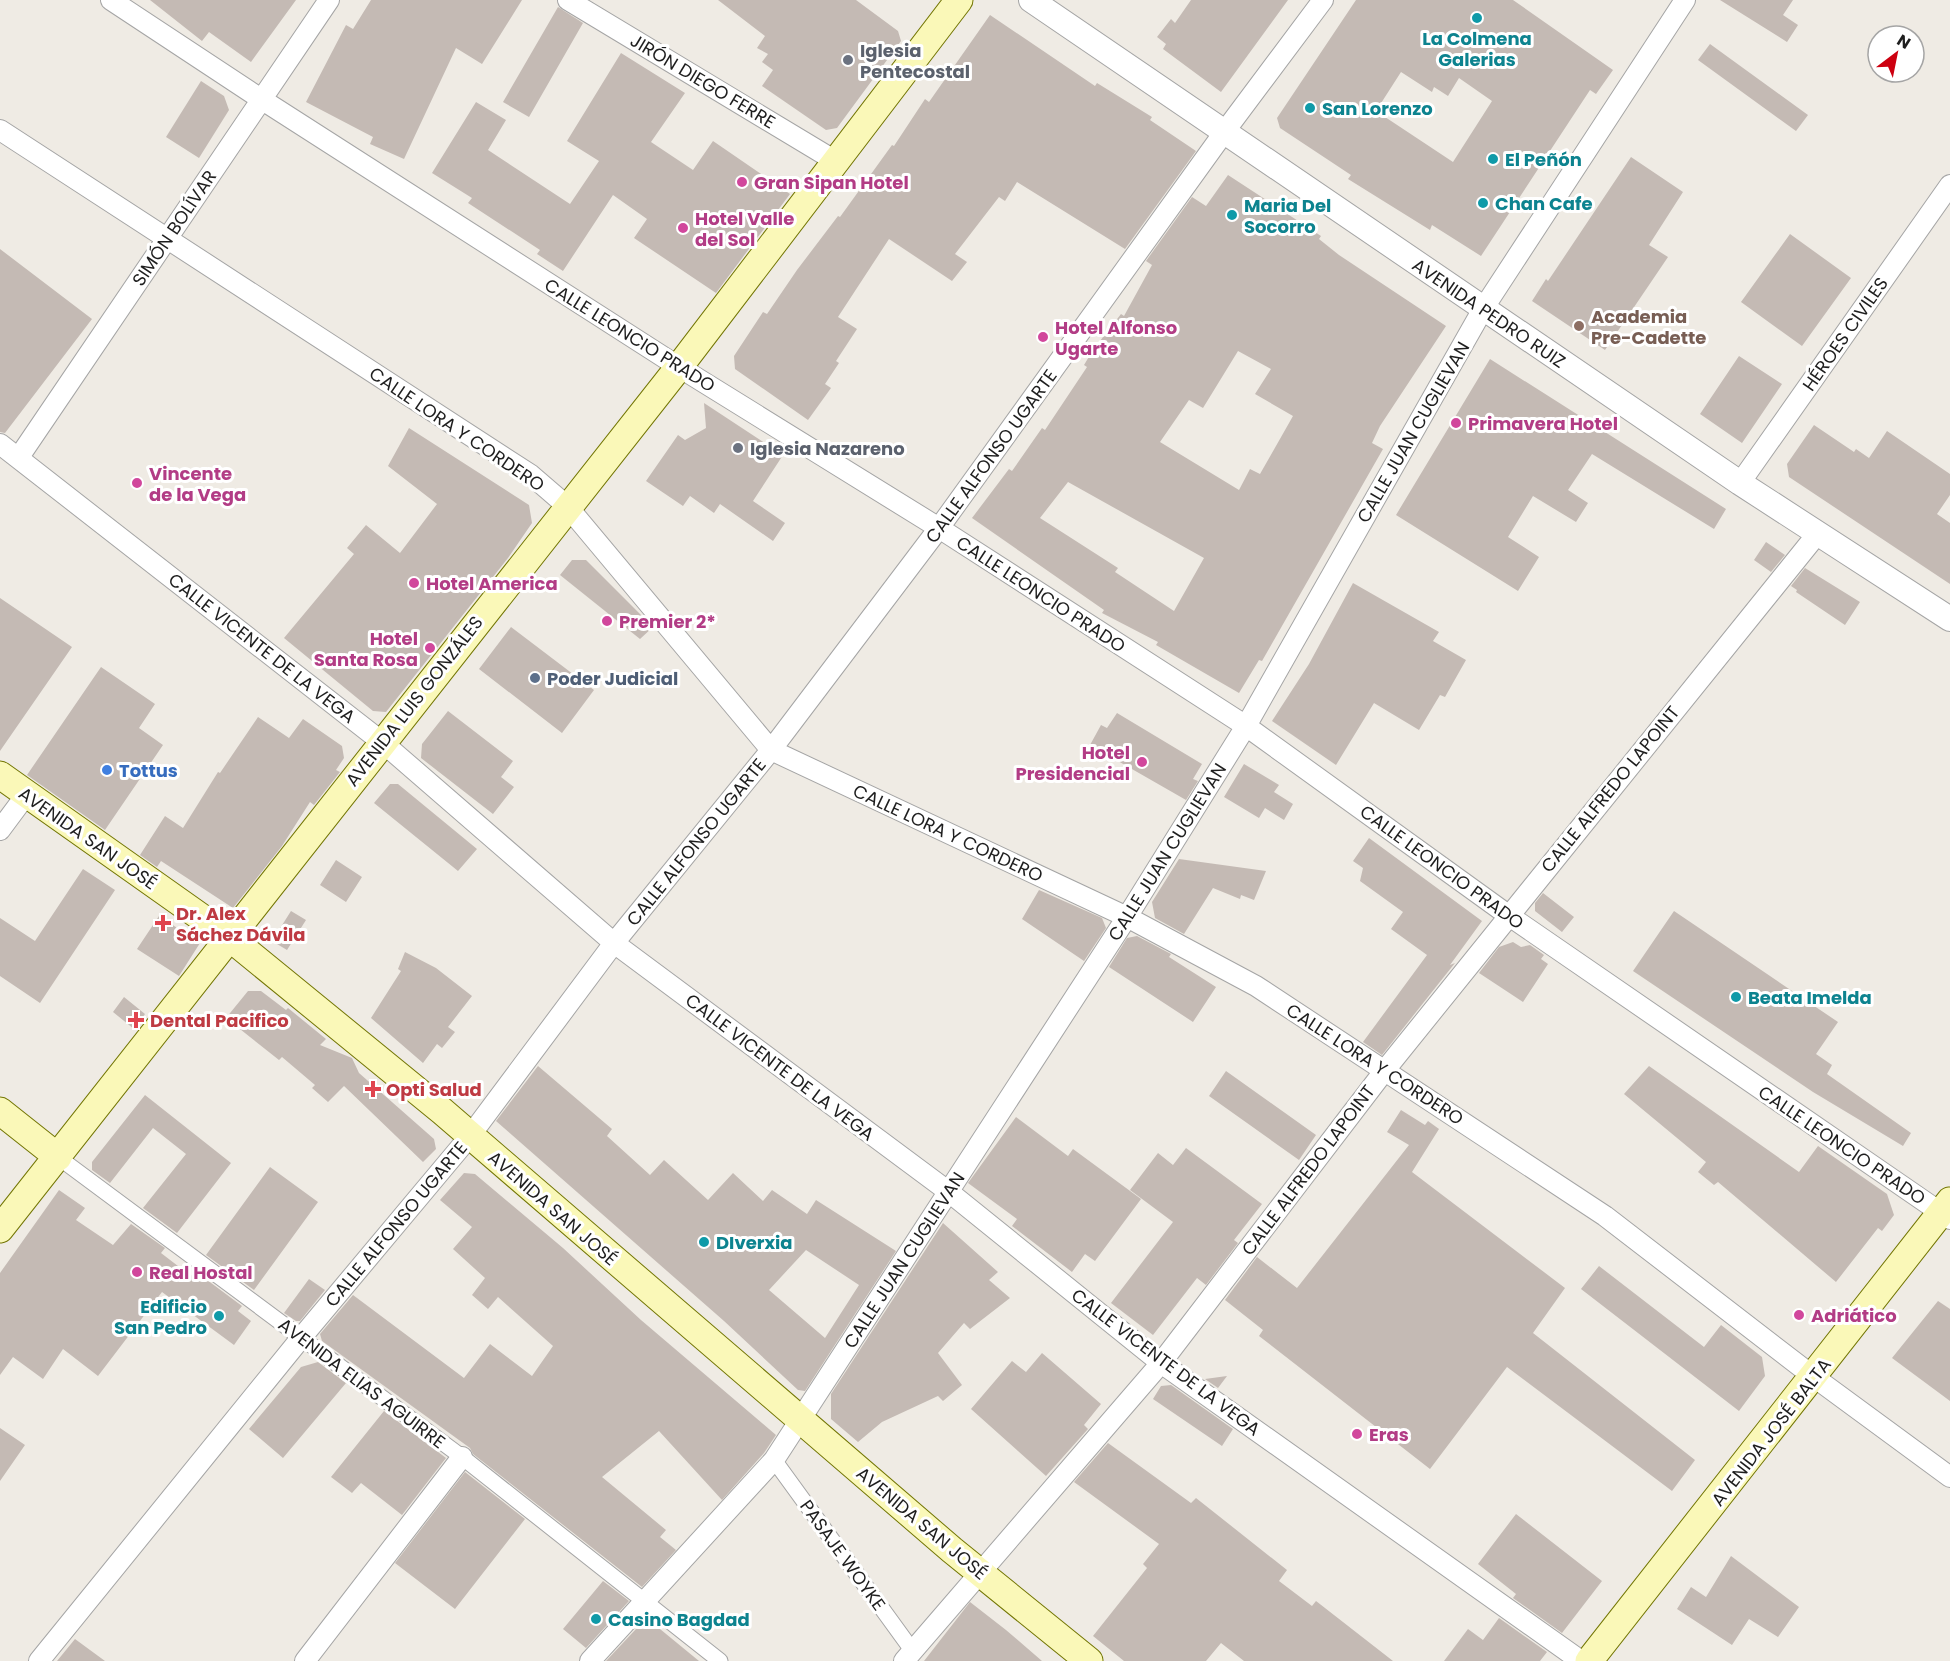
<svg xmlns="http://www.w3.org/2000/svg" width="1950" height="1661" viewBox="0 0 1950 1661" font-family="Poppins,sans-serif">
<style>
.building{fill:#c4bab4;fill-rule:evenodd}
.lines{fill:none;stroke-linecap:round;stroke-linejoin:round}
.pedestrian-casing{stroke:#a5a5a5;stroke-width:17}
.minor-casing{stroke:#a5a5a5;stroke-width:22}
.tertiary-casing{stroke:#a5a5a5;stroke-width:26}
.secondary-casing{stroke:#737604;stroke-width:29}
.pedestrian{stroke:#fff;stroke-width:15}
.minor{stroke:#fff;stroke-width:20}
.tertiary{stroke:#fff;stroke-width:24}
.secondary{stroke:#faf8b8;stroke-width:27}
.culture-dot{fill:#0f9aa8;stroke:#fff;stroke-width:2}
.worship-dot{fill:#6b7280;stroke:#fff;stroke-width:2}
.hotel-dot{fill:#d1479c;stroke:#fff;stroke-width:2}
.education-dot{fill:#8d6e63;stroke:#fff;stroke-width:2}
.service-dot{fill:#5c6f8a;stroke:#fff;stroke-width:2}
.shop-dot{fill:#3f7fe0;stroke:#fff;stroke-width:2}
.health-dot{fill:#e0444e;stroke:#fff;stroke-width:2}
.labels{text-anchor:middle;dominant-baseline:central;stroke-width:6;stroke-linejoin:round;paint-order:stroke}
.culture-label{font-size:18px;font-weight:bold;fill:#0d838f;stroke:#fff;text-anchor:start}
.worship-label{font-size:18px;font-weight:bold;fill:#5b616d;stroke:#fff;text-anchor:start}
.street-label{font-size:18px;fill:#1e1e1e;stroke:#fff}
.hotel-label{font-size:18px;font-weight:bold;fill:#b23c85;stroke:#fff;text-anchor:start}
.education-label{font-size:18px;font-weight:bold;fill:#785e54;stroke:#fff;text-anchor:start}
.service-label{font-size:18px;font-weight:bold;fill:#4e5e75;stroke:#fff;text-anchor:start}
.shop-label{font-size:18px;font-weight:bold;fill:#366cbe;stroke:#fff;text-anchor:start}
.health-label{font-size:18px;font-weight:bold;fill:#be3a42;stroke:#fff;text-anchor:start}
</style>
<rect width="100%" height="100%" fill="#efebe4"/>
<path class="building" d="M150 0H296L251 62 209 32 202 41Z
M371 0H522L482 64 456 48 404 159 370 144 373 137 306 102 346 25 353 29Z
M718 0H856L898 31 901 41 837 128 826 130 762 86 773 70 762 62 768 54 757 48 765 36Z
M1191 0H1288L1221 92 1163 49 1166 44 1157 37 1171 19 1175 23Z
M1356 0H1513L1613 70 1596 94 1590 90 1481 256 1432 225 1430 230 1348 179 1351 175 1280 128 1277 118ZM1401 72 1432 92 1434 87 1448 96 1459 78 1492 101 1453 162 1376 111Z
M1720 0H1793L1783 15 1798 25 1787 42Z
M558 7 583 23 529 117 503 102Z
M990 15 1095 86 1097 83 1152 117 1150 120 1196 151 1125 249 1017 182 1005 201 999 197 955 254 967 262 952 281 889 239 838 317 857 329 836 361 839 363 825 384 831 388 808 420 735 369 734 356 763 312 767 314 797 270 838 216 840 217 892 145 894 146 925 99 929 102Z
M1710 44 1808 115 1796 131 1698 60Z
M621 53 685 93 651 142 693 170 713 141 790 194 716 293 634 238 647 219 613 195 563 271 537 254 540 250 468 203 472 198 432 173 476 102 506 120 488 150 570 204 599 161 567 141Z
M201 81 224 96 229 110 199 158 166 137Z
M1631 157 1683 192 1649 245 1668 257 1605 350 1532 301 1546 279 1548 281Z
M1228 175 1321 236 1319 239 1339 255 1446 326 1380 426 1372 443 1383 449 1262 661 1259 660 1239 693 1156 645 1158 642 1102 613 1104 610 972 518 1009 469 1012 471 1042 428 1045 430 1087 367 1084 365 1093 350 1121 314 1124 316 1152 265 1146 261 1192 197 1206 206ZM1238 351 1271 369 1255 394 1293 416 1260 474 1250 469 1239 490 1160 442 1189 400 1203 408ZM1068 482 1204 558 1174 611 1115 572 1118 568 1040 518Z
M1790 234 1851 278 1802 346 1741 302Z
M0 249 92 319 5 433 0 432Z
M1739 356 1782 384 1742 443 1700 414Z
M1490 359 1726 509 1714 529 1592 454 1568 490 1588 503 1576 522 1533 496 1508 537 1539 557 1518 591 1396 515Z
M704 403 783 455 753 501 785 523 773 541 720 504 714 513 690 496 683 506 646 481 678 435 685 440 706 428Z
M1814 425 1854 452 1856 449 1869 458 1887 431 1950 474V495L1937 514 1950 523V584L1789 477 1787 464Z
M409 428 529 505 532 523 508 558 386 712 373 711 284 638 354 554 347 548 366 525 400 553 437 504 388 466Z
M1766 542 1785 555 1771 572 1754 560Z
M572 560H586L653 627 640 639 560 575Z
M1805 568 1860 602 1845 625 1796 592 1797 590 1791 586Z
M1353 583 1439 632 1433 641 1466 660 1445 697 1440 695 1419 730 1374 703 1336 765 1272 721 1309 664Z
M0 598 72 647 0 751Z
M511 627 594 690 562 733 479 669Z
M101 667 155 704 139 728 163 745 105 830 27 775Z
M448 711 513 761 501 777 514 787 493 814 421 758 422 744Z
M1117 713 1202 764 1193 779 1198 781 1186 800 1090 745 1101 725 1107 728Z
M258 717 289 738 303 719 342 746 344 758 336 770 340 772 314 805 310 802 282 846 233 908 161 861 157 867 140 855 165 816 183 828 218 772 220 773Z
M1244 764 1279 785 1274 792 1293 804 1284 820 1265 808 1259 818 1224 797Z
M390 784H398L477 849 458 871 374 803Z
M1369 838 1482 921 1450 965 1455 963 1443 978 1382 1055 1363 1042 1427 955 1391 929 1403 912 1360 881 1363 868 1353 861Z
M1179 859 1266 871 1254 900 1241 895 1240 899 1213 888 1184 934 1155 918 1152 902Z
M336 860 362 877 346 902 320 885Z
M83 869 115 890 40 1003 0 976V918L35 941Z
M1039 890 1102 918 1106 928 1084 961 1022 919Z
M1543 893 1574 917 1562 932 1535 911V903Z
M291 911 306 920 287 950 272 941Z
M1674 911 1838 1022 1816 1054 1832 1065 1827 1074 1911 1133 1903 1146 1813 1092 1633 971Z
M159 916 200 943 179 976 137 949Z
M1137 936 1171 954 1169 957 1216 987 1193 1022 1109 967 1127 938Z
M1513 942 1521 947 1530 945 1544 955 1541 959 1548 964 1523 1002 1479 973 1499 947Z
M405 952 436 968 472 996 448 1027 455 1032 442 1048 437 1044 423 1063 371 1018 401 971 398 969Z
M248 991H261L286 1010 288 1008 326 1039 320 1045 352 1058 359 1073 434 1139 436 1149 423 1162 344 1086 328 1102 312 1088 315 1085 282 1057 279 1060 226 1018Z
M124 997 145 1014 134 1029 113 1012Z
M538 1066 612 1129 607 1136 650 1175 664 1160 708 1200 733 1173 763 1201 772 1190 807 1214 816 1200 896 1251 805 1391 798 1390 724 1321 496 1121ZM806 1250 859 1285 825 1338 769 1290Z
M1649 1066 1799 1172 1818 1146 1887 1194 1894 1215 1882 1231 1878 1228 1836 1282 1718 1182 1714 1185 1698 1172 1706 1162 1624 1094Z
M1226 1071 1316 1135 1299 1160 1209 1096Z
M145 1095 231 1163 177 1233 143 1208 186 1154 153 1128 110 1183 92 1170V1162Z
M1401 1110 1425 1125 1428 1121 1439 1129 1412 1172 1565 1288 1533 1333 1695 1460 1672 1491 1507 1367 1430 1469 1259 1336 1263 1330 1225 1300 1257 1257 1297 1288 1409 1145 1387 1132Z
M1016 1117 1068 1156 1073 1149 1141 1199 1095 1261 1085 1254 1072 1272 1012 1226 1017 1219 968 1183Z
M1186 1148 1262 1204 1234 1240 1238 1243 1206 1285 1197 1278 1153 1335 1111 1303 1173 1222 1130 1190 1158 1153 1173 1165Z
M270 1167 318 1202 254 1290 206 1255Z
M464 1173 475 1174 563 1248 641 1320 776 1435 764 1453 722 1500 659 1431 602 1477 666 1530 660 1537 676 1550 642 1587 473 1454 470 1448 322 1341 320 1334 353 1295 464 1378 490 1344 532 1376 553 1346 498 1297 488 1309 472 1295 485 1278 453 1249 472 1227 440 1200Z
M59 1190 85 1208 76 1220 113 1245 131 1224 165 1248 161 1253 191 1276 195 1271 242 1306 238 1311 251 1321 234 1345 162 1292 98 1376 63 1349 43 1379 13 1357 0 1375V1273Z
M943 1223 998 1272 989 1280 1010 1298 970 1329 964 1323 938 1353 962 1385 943 1401 938 1396 882 1422 858 1442 831 1419V1394Z
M1599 1266 1704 1347 1721 1325 1762 1357 1765 1376 1739 1411 1581 1289Z
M309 1279 325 1290 300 1321H296L284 1313Z
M1938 1301 1950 1309V1401L1892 1358Z
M1042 1353 1101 1404 1084 1425 1088 1429 1046 1476 971 1409 1012 1361 1026 1372Z
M318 1362 346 1383 283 1458 249 1429 301 1367Z
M1227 1376 1218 1388 1205 1379Z
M1171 1385 1233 1429 1222 1446 1153 1399 1161 1386Z
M384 1411 446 1458 402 1515 361 1483 352 1493 331 1477Z
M0 1428 25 1445 0 1481Z
M1108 1443 1191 1503 1196 1498 1287 1570 1279 1581 1312 1606 1316 1601 1393 1661H1244L1221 1643 1206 1661H1124L1093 1636 1147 1568 1143 1564 1159 1544 1074 1482Z
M465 1472 525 1519 455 1609 395 1563Z
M1516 1514 1602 1581 1562 1633 1513 1598 1516 1594 1478 1564Z
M1731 1556 1799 1607 1778 1637 1749 1619 1732 1645 1677 1609 1691 1587 1706 1597Z
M603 1581 629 1601 586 1648 563 1629Z
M970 1602 1006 1630 1042 1661H924Z
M1499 1618 1547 1652 1540 1661H1444L1468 1629 1483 1640Z
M636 1629H660L699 1661H606Z
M75 1639 105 1661H57Z"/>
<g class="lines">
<defs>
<path id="pedestrian" d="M58 1157 462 1457 720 1661
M774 1460 912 1650"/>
<path id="minor" d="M111 0 261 99 679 367 939 528 1246 726 1508 915 1950 1219
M568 0 837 162
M0 130 531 475 567 506 771 750 1127 917 1256 986 1605 1216 1814 1377 1950 1477
M0 444 382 742 614 943 949 1192 1161 1363 1581 1661
M19 457 329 0
M1740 483 1950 185
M0 830 26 795
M39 1661 301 1338 470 1136 614 943 771 750 939 528 1225 131 1323 0
M305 1661 462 1457
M590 1661 774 1460 1127 917 1246 726 1483 309 1685 0
M904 1661 1161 1363 1385 1070 1818 533"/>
<path id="tertiary" d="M1031 0 1740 483 1950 619"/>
<path id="secondary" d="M0 775 229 937 442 1111 952 1550 1089 1661
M0 1111 58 1157
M0 1229 679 367 959 0
M1589 1661 1950 1201"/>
</defs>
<use href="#pedestrian" class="pedestrian-casing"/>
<use href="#minor" class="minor-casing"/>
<use href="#tertiary" class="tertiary-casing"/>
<use href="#secondary" class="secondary-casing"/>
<use href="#pedestrian" class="pedestrian"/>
<use href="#minor" class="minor"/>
<use href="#tertiary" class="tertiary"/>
<use href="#secondary" class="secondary"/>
</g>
<g class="culture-dot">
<circle cx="1477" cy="18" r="6"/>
<circle cx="1310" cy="108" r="6"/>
<circle cx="1493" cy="159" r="6"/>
<circle cx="1483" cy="203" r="6"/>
<circle cx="1232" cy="215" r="6"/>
<circle cx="1736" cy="997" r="6"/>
<circle cx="704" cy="1242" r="6"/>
<circle cx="219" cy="1316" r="6"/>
<circle cx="596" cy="1619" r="6"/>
</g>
<g class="worship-dot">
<circle cx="848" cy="60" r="6"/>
<circle cx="738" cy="448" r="6"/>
</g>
<g class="hotel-dot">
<circle cx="742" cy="182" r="6"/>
<circle cx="683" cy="228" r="6"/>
<circle cx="1043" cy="337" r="6"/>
<circle cx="1456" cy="423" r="6"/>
<circle cx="137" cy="483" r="6"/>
<circle cx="414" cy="583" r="6"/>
<circle cx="607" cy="621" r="6"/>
<circle cx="430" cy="648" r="6"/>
<circle cx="1142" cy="762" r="6"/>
<circle cx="137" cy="1272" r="6"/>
<circle cx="1799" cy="1315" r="6"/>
<circle cx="1357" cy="1434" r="6"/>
</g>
<circle class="education-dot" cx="1579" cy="326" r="6"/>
<circle class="service-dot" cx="535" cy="678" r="6"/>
<circle class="shop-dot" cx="107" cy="770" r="6"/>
<g class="health-dot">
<path d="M160 914h6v6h6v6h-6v6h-6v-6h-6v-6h6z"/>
<path d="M133 1011h6v6h6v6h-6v6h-6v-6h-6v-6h6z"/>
<path d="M370 1080h6v6h6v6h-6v6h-6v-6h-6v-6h6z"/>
</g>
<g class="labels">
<g class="culture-label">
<text x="1477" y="38" text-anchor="middle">La Colmena<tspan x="1477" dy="21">Galerias</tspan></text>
<text x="1322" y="108">San Lorenzo</text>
<text x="1505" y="159">El Peñón</text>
<text x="1495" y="203">Chan Cafe</text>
<text x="1244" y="205">Maria Del<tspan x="1244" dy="21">Socorro</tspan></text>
<text x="1748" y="997">Beata Imelda</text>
<text x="716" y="1242">DIverxia</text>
<text x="207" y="1306" text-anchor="end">Edificio<tspan x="207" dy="21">San Pedro</tspan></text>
<text x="608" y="1619">Casino Bagdad</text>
</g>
<g class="worship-label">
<text x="860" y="50">Iglesia<tspan x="860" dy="21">Pentecostal</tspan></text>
<text x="750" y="448">Iglesia Nazareno</text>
</g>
<g class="street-label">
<text transform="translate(703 81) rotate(31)">JIRÓN DIEGO FERRE</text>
<text transform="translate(174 228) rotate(-56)">SIMÓN BOLÍVAR</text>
<text transform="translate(1489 313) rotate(34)">AVENIDA PEDRO RUIZ</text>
<text transform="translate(1845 334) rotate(-55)">HÉROES CIVILES</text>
<text transform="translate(630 335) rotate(32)">CALLE LEONCIO PRADO</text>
<text transform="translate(457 429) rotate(34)">CALLE LORA Y CORDERO</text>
<text transform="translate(1413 432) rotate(-60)">CALLE JUAN CUGLIEVAN</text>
<text transform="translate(991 456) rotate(-54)">CALLE ALFONSO UGARTE</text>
<text transform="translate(1041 594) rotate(33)">CALLE LEONCIO PRADO</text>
<text transform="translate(262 648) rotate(38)">CALLE VICENTE DE LA VEGA</text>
<text transform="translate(414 701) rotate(-52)">AVENIDA LUIS GONZÁLES</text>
<text transform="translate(1610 789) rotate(-51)">CALLE ALFREDO LAPOINT</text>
<text transform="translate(948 833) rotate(25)">CALLE LORA Y CORDERO</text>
<text transform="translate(88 838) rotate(35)">AVENIDA SAN JOSÉ</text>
<text transform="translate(696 842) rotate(-51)">CALLE ALFONSO UGARTE</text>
<text transform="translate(1167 852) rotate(-58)">CALLE JUAN CUGLIEVAN</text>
<text transform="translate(1442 867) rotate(36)">CALLE LEONCIO PRADO</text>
<text transform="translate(1375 1064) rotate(33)">CALLE LORA Y CORDERO</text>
<text transform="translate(780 1067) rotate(37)">CALLE VICENTE DE LA VEGA</text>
<text transform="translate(1842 1145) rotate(34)">CALLE LEONCIO PRADO</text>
<text transform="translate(1308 1170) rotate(-53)">CALLE ALFREDO LAPOINT</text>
<text transform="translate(553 1208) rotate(41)">AVENIDA SAN JOSÉ</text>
<text transform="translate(396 1224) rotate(-50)">CALLE ALFONSO UGARTE</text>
<text transform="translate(904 1260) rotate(-57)">CALLE JUAN CUGLIEVAN</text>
<text transform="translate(1166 1362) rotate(37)">CALLE VICENTE DE LA VEGA</text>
<text transform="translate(362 1383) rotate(37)">AVENIDA ELIAS AGUIRRE</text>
<text transform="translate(1771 1432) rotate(-52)">AVENIDA JOSÉ BALTA</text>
<text transform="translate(922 1523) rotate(40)">AVENIDA SAN JOSÉ</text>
<text transform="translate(843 1555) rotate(54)">PASAJE WOYKE</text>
</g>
<g class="hotel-label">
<text x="754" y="182">Gran Sipan Hotel</text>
<text x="695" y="218">Hotel Valle<tspan x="695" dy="21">del Sol</tspan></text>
<text x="1055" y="327">Hotel Alfonso<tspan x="1055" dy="21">Ugarte</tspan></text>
<text x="1468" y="423">Primavera Hotel</text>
<text x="149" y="473">Vincente<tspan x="149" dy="21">de la Vega</tspan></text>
<text x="426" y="583">Hotel America</text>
<text x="619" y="621">Premier 2*</text>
<text x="418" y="638" text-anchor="end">Hotel<tspan x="418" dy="21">Santa Rosa</tspan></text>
<text x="1130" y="752" text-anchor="end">Hotel<tspan x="1130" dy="21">Presidencial</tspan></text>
<text x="149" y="1272">Real Hostal</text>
<text x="1811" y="1315">Adriático</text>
<text x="1369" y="1434">Eras</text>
</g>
<g class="education-label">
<text x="1591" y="316">Academia<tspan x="1591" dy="21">Pre-Cadette</tspan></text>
</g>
<g class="service-label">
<text x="547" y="678">Poder Judicial</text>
</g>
<g class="shop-label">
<text x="119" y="770">Tottus</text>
</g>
<g class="health-label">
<text x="176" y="913">Dr. Alex<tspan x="176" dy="21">Sáchez Dávila</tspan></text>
<text x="150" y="1020">Dental Pacifico</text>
<text x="386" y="1089">Opti Salud</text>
</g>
</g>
<g transform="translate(1896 54) rotate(32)"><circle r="28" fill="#ffffff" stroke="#a5a5a5" stroke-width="1.5"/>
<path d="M0-4.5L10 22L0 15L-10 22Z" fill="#cd0010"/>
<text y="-9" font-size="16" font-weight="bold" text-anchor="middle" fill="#1e1e1e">N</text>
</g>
</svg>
